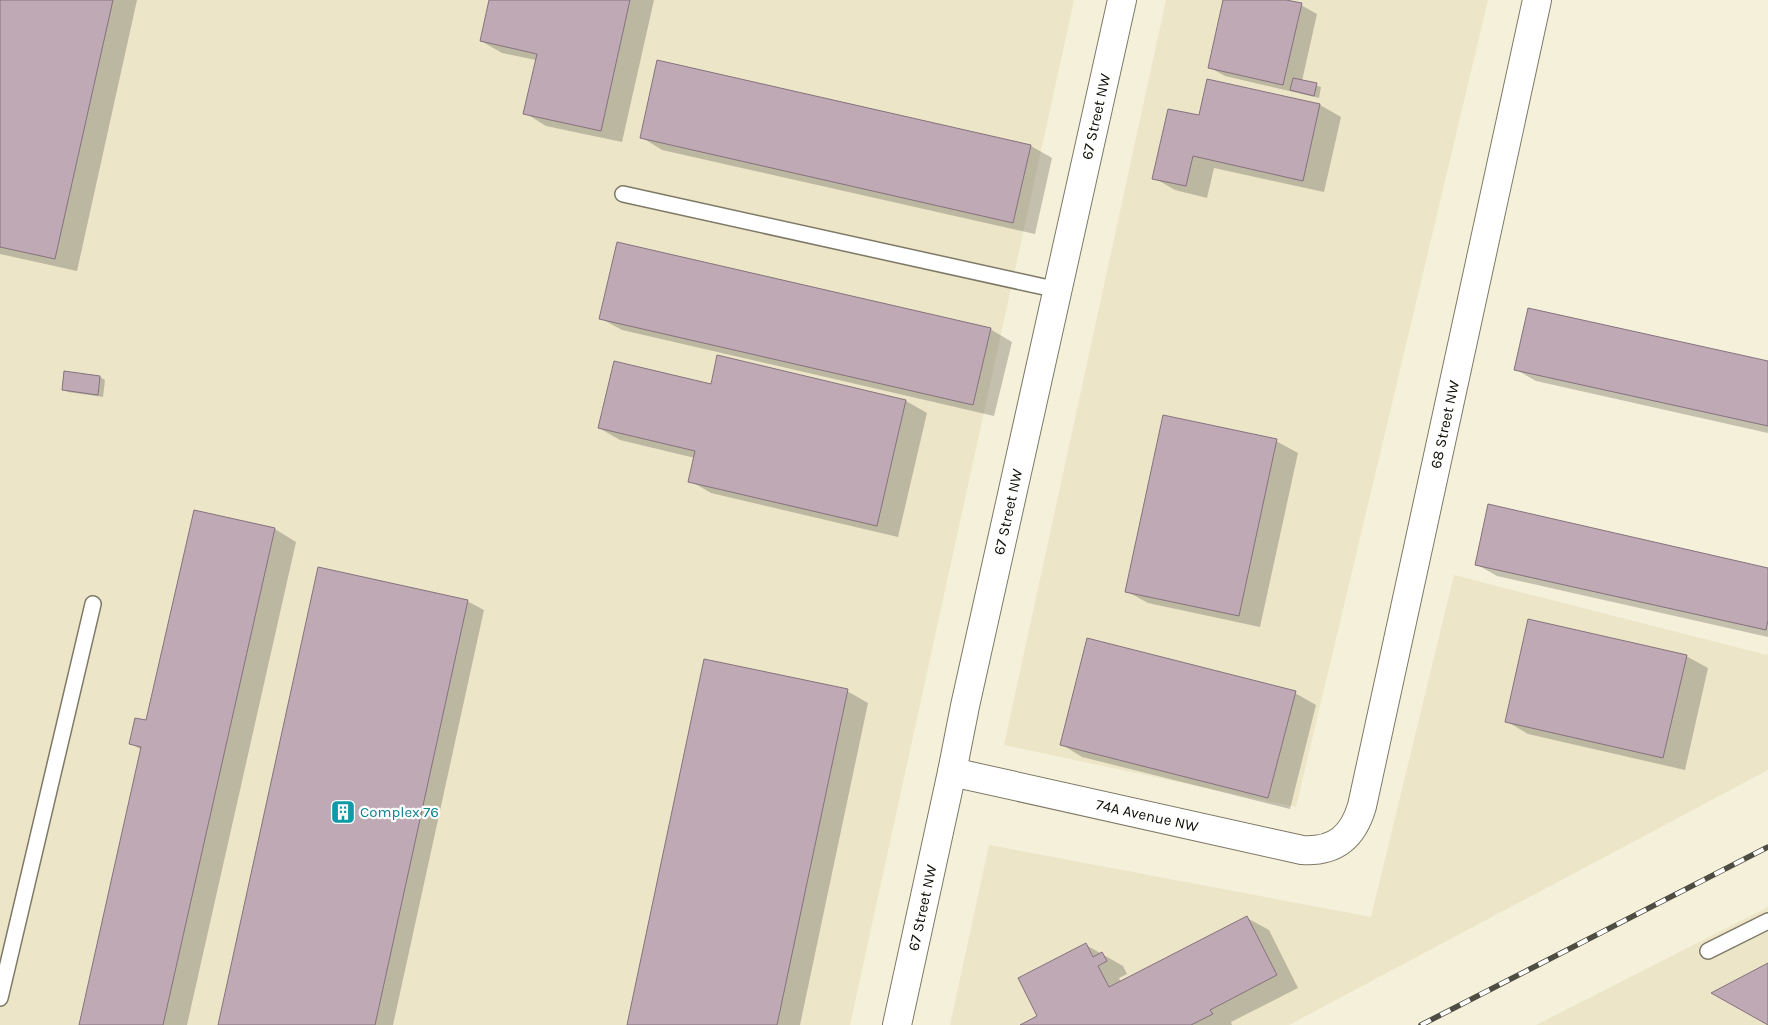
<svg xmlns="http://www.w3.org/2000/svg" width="1768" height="1025" viewBox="0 0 1768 1025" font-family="Karla,sans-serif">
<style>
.built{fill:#ece5c8}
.shadow{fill:#0003}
.building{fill:#bea9b5;stroke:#85727d}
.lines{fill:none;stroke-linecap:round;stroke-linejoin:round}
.service-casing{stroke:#7e7966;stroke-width:18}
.minor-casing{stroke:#7e7966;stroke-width:30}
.tertiary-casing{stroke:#7e7966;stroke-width:30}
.service{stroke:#fff;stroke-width:15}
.minor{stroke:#fff;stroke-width:28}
.tertiary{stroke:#fff;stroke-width:28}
.rail-casing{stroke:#4f4d42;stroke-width:5.5}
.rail{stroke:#fff;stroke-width:4;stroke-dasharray:11;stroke-linecap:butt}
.labels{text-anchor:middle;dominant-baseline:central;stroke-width:4.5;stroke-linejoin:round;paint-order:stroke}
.street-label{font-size:15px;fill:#0f0e07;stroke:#fff}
.culture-label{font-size:15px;fill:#0d838f;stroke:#fff;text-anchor:start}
</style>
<rect width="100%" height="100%" fill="#f5f0da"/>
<path class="built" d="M0 0H1074L850 1025H0Z
M1166 0H1488L1296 807 1004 745Z
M1454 575 1767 655 1768 651V770L1289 1025H950L989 845 1371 917Z
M1768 907V1025H1536Z"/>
<path class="shadow" d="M0 0H137L77 271 0 254Z
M490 0H654L622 142 546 126 525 113 536 60 502 53 481 41Z
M1224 0H1281L1301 5 1317 14 1302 81 1321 87 1319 98 1225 76 1209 67Z
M1320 105 1341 117 1324 192 1214 168 1207 198 1175 190 1154 178 1200 117Z
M641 137 1031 146 1052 158 1035 234 662 150Z
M600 318 990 329 1012 342 994 416 622 330Z
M718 357 906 401 927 413 898 537 711 493 690 481 695 458 620 440 599 428 712 385Z
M1768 362V433L1536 381 1515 369Z
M100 377 105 380 103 397 68 392 63 389Z
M1276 441 1298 453 1260 627 1148 603 1126 591Z
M195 511 275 529 296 542 187 1025H80L142 750 130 743 147 722Z
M1476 564 1768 569V637L1497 576Z
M467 601 484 610 393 1025H219Z
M1686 656 1708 668 1685 770 1528 734 1506 721Z
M847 691 868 703 800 1025H628Z
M1295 693 1316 705 1290 809 1082 757 1061 744Z
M1247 918 1269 930 1298 988 1231 1022 1232 1025H1023L1039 1017 1086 945 1123 966 1127 974 1119 978 1121 982Z"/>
<path class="building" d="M0 0H113L55 259 0 247Z
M489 0H630L601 131 523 114 537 54 480 41Z
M1223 0H1286L1302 3 1283 85 1208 68Z
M657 60 1031 145 1013 223 640 138Z
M1293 78 1317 83 1314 96 1290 90Z
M1207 79 1320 104 1303 181 1193 156 1186 186 1152 179 1168 109 1199 115Z
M617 242 991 328 973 405 599 319Z
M1528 308 1768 361V426L1514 370Z
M717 355 906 400 877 526 688 482 695 451 598 428 614 361 711 384Z
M64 371 100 376 98 395 62 390Z
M1163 415 1277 439 1239 616 1125 592Z
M1488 504 1768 568V620L1766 630 1475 565Z
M194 510 275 528 163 1025H79L141 747 129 744 135 718 146 720Z
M318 567 468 600 375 1025H218Z
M1528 619 1687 655 1663 758 1505 722Z
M1087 638 1296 691 1268 798 1060 745Z
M704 659 848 689 777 1025H627Z
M1247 916 1277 975 1210 1010 1213 1014 1191 1025H1020L1037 1016 1018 978 1086 943 1093 957 1102 952 1107 961 1098 966 1109 987Z
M1768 963V1025L1711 993Z"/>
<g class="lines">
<defs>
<path id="service" d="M623 194 1058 290
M1708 951 1768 921
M0 998 93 604"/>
<g id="minor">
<path id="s1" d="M952 772 1302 850C1335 852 1353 837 1362 806L1537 0"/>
</g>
<g id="tertiary">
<path id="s2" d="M897 1025 952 772 965 706 1122 0"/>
</g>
</defs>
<use href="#service" class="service-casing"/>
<use href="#minor" class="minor-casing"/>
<use href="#tertiary" class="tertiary-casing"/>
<use href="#service" class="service"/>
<use href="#minor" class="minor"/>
<use href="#tertiary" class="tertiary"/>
<defs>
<path id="rail" d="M1421 1025 1768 847"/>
</defs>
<use href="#rail" class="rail-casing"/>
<use href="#rail" class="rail"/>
</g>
<defs>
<symbol id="building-square" viewBox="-11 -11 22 22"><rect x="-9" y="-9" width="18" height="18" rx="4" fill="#0f9aa8" stroke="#fff"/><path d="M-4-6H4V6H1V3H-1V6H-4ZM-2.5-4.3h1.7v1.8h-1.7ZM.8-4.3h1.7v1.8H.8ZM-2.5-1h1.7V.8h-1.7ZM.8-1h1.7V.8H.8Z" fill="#fff"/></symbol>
</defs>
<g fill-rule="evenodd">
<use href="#building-square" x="329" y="798" width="28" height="28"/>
</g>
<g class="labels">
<g class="street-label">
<text stroke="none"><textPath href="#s2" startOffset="930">67 Street NW</textPath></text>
<text stroke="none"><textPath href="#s1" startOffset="831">68 Street NW</textPath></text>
<text stroke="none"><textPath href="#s2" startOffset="525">67 Street NW</textPath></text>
<text stroke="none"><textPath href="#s1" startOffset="200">74A Avenue NW</textPath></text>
<text stroke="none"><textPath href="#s2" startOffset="120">67 Street NW</textPath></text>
</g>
<g class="culture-label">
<text x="360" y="812">Complex 76</text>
</g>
</g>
</svg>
